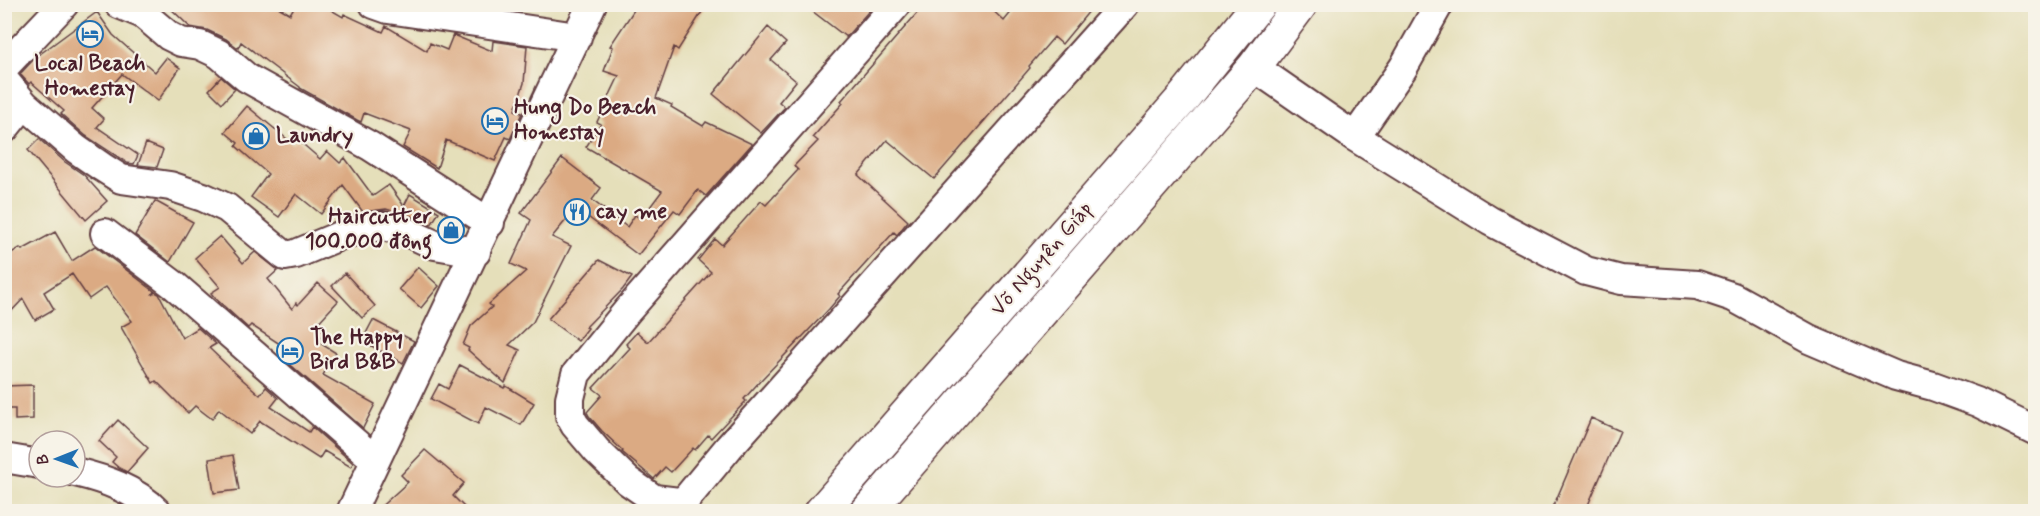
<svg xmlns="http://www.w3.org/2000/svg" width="2040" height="516" viewBox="0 0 2040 516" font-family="Mynerve,sans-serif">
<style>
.building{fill:#dbaa83}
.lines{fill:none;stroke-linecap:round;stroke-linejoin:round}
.minor-casing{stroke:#613c40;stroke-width:32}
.major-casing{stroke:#613c40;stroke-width:36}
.minor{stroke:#fff;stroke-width:28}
.major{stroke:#fff;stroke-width:33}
.labels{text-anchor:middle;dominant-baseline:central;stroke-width:4.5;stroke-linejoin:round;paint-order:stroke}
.poi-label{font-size:22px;font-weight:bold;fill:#4a1f2b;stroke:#f7f3e8;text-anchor:start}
.street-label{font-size:22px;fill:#4a1f2b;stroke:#f7f3e8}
</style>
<rect width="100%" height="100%" fill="#f7f3e8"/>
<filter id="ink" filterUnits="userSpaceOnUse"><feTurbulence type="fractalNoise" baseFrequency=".0167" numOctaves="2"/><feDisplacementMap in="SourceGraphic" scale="12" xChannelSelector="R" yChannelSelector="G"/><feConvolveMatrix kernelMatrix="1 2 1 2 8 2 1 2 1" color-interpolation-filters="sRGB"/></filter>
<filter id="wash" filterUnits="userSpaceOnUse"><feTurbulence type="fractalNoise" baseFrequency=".008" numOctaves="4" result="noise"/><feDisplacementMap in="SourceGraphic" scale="24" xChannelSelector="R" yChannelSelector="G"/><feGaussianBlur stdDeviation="1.35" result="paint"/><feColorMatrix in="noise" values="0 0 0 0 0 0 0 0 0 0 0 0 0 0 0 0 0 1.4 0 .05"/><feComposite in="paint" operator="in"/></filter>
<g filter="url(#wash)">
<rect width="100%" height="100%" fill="#e5dfba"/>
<g id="blocks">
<path class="building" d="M166 4H273L290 14 296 4H321L343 17 344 14 383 32 386 26 427 51 430 43 447 50 453 35 492 51 493 41 527 46 524 83 515 110 522 113 510 139 506 137 495 161 446 140 437 168 403 147 411 131 364 113 361 122 357 120 300 88V87L241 42 238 48 226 39 207 30 190 27Z
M638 4H707L678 50 674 47 656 98 672 105 671 107 703 126 706 122 752 144 706 196 698 190 680 214 674 210 638 255 576 208 552 237 571 246 533 322 509 345 520 350 505 383 468 350 469 348 463 345 471 326 492 307 489 304 526 271 511 264 531 220 521 213 562 158 601 188 592 200 627 227 635 215 641 219 662 191 586 147 601 124 597 122 619 76 604 71 613 47 610 46Z
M803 4H875L846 37Z
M925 4H986L1004 21 1018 4H1095L1062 44 1054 37 1029 66 1030 68 934 179 887 140 858 175 908 221 897 235 894 232 838 294 840 296 829 309 761 380 744 399 746 401 711 438 708 435 695 450 693 448 671 472 665 467 654 479 622 452 623 451 602 431 589 416 587 412 602 395 593 388 630 348 626 344 637 332 648 342 711 272 698 260 715 239 722 245 761 201 766 205 798 170 794 166 818 141 813 137 843 103 841 101Z
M97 12 113 35 155 72 166 58 180 68 158 101 122 74 92 108 104 119 97 127 138 155 134 164 127 163 86 136 61 114 64 111 31 82 29 84 20 74 36 57Z
M768 27 786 43 771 60 796 81 779 102 785 107 761 133 713 94Z
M221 77 235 89 222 103 209 90Z
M247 106 293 144 297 139 320 159 327 151 340 163 345 158 373 196 389 185 404 206 410 194 439 212 431 225 411 216 386 209 363 212 343 185 321 214 296 194 279 217 251 197 268 174 236 146 238 143 225 132Z
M39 139 65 162 84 175 107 201 86 220 28 150Z
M146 143 163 150 157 167 138 165Z
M155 201 193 222 170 262 135 235Z
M55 232 72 261 95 246 154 291 152 295 155 292 159 294 182 338 198 328 216 344 209 348 234 372 260 395 266 387 278 398 271 407 309 432 312 427 353 463 351 467 324 451 319 459 260 421 250 434 219 409 212 419 195 406 188 413 156 381 153 383 121 327 132 321 106 287 89 299 72 274 44 292 54 309 35 320 23 299 4 319V257L20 248 22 250Z
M220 236 243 263 255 252 278 270 268 279 292 309 296 303 298 305 318 283 338 301 315 326 325 332 318 342 336 353 323 375 375 404 363 428 284 359 289 350 251 325 248 328 215 298 211 293 220 287 195 258Z
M599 260 632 277 623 289 586 327 588 328 578 341 548 319Z
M418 267 439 286 421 308 399 289Z
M345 273 375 306 362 318 332 286Z
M373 320 414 341 403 363 362 341Z
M460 365 504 388 506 386 534 403 521 425 486 407 478 424 431 399 439 384 448 389Z
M33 385V419L15 420V409H4V386Z
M1591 418 1620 431 1585 512H1551Z
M118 420 148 448 127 472 119 468 112 462 116 457 99 441Z
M425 450 464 483 453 496 469 512H375L408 482 401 475Z
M233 455 239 490 214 493 209 459Z"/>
</g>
</g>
<g filter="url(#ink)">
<use href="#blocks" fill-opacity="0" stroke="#613c40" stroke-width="1.5"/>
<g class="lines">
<defs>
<path id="minor" d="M119 4 143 14 169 36 181 42 200 45 219 54 247 78 370 146 490 223
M374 4 388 9 577 37
M897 4 628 310 576 374 570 398V416L575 425 597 451 628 481 654 499 679 502 686 499 729 447 1125 4
M4 67 64 4
M1254 67 1355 137 1490 221 1586 271 1621 280 1697 285 1733 297 1809 339 1896 376 1933 386 1977 402 2036 431
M4 80 24 104 76 149 102 167 121 179 170 186 203 197 227 208 285 256 296 254 344 234 365 228 383 226 407 232 435 245 476 252
M4 129 24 104
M1355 137 1403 68 1439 4
M105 233 174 285 375 460
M4 458 39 464
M75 472C104 479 135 489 157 512
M351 512 592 4"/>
<path id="major" d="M821 512 1183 98 1259 4
M867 512 1254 67 1301 4"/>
</defs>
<use href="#minor" class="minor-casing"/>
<use href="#major" class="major-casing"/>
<use href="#minor" class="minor"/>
<use href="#major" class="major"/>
</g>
</g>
<defs>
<symbol id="hotel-ring" viewBox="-11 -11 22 22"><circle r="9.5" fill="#f7f3e8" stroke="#1f6fb2" stroke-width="1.5"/><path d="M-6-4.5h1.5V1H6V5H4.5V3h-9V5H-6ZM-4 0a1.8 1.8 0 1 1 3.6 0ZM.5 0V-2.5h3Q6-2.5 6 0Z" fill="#1f6fb2"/></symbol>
<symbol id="shop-ring" viewBox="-11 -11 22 22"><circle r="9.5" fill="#f7f3e8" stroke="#1f6fb2" stroke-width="1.5"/><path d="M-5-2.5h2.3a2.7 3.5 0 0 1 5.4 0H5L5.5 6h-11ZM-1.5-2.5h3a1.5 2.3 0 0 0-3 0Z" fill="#1f6fb2"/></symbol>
<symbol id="restaurant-ring" viewBox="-11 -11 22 22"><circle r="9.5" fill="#f7f3e8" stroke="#1f6fb2" stroke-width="1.5"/><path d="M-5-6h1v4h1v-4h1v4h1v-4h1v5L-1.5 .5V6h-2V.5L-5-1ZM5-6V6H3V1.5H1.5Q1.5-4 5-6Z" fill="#1f6fb2"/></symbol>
</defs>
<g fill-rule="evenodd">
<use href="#hotel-ring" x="75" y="19" width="30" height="30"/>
<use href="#hotel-ring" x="480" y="106" width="30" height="30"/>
<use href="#shop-ring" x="241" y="121" width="30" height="30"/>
<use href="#restaurant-ring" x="562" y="197" width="30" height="30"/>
<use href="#shop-ring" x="436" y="215" width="30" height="30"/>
<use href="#hotel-ring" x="275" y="336" width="30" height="30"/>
</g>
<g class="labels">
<g class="poi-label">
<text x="90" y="64" text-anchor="middle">Local Beach<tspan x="90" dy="25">Homestay</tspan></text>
<text x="514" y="108">Hung Do Beach<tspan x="514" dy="25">Homestay</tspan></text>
<text x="276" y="136">Laundry</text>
<text x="596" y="212">cay me</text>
<text x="432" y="217" text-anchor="end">Haircutter<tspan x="432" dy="25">100.000 đông</tspan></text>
<text x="310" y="338">The Happy<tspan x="310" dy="25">Bird B&amp;B</tspan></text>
</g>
<g class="street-label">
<text transform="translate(1042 259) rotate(-49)">Võ Nguyên Giáp</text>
</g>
</g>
<rect width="2040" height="516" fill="none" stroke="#f7f3e8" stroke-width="24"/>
<g transform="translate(57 459) rotate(269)"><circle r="28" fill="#f7f3e8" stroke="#b29e9c" stroke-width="1.5"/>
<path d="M0-4.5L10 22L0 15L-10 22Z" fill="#1f6fb2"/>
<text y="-9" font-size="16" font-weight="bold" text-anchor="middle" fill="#4a1f2b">B</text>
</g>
</svg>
